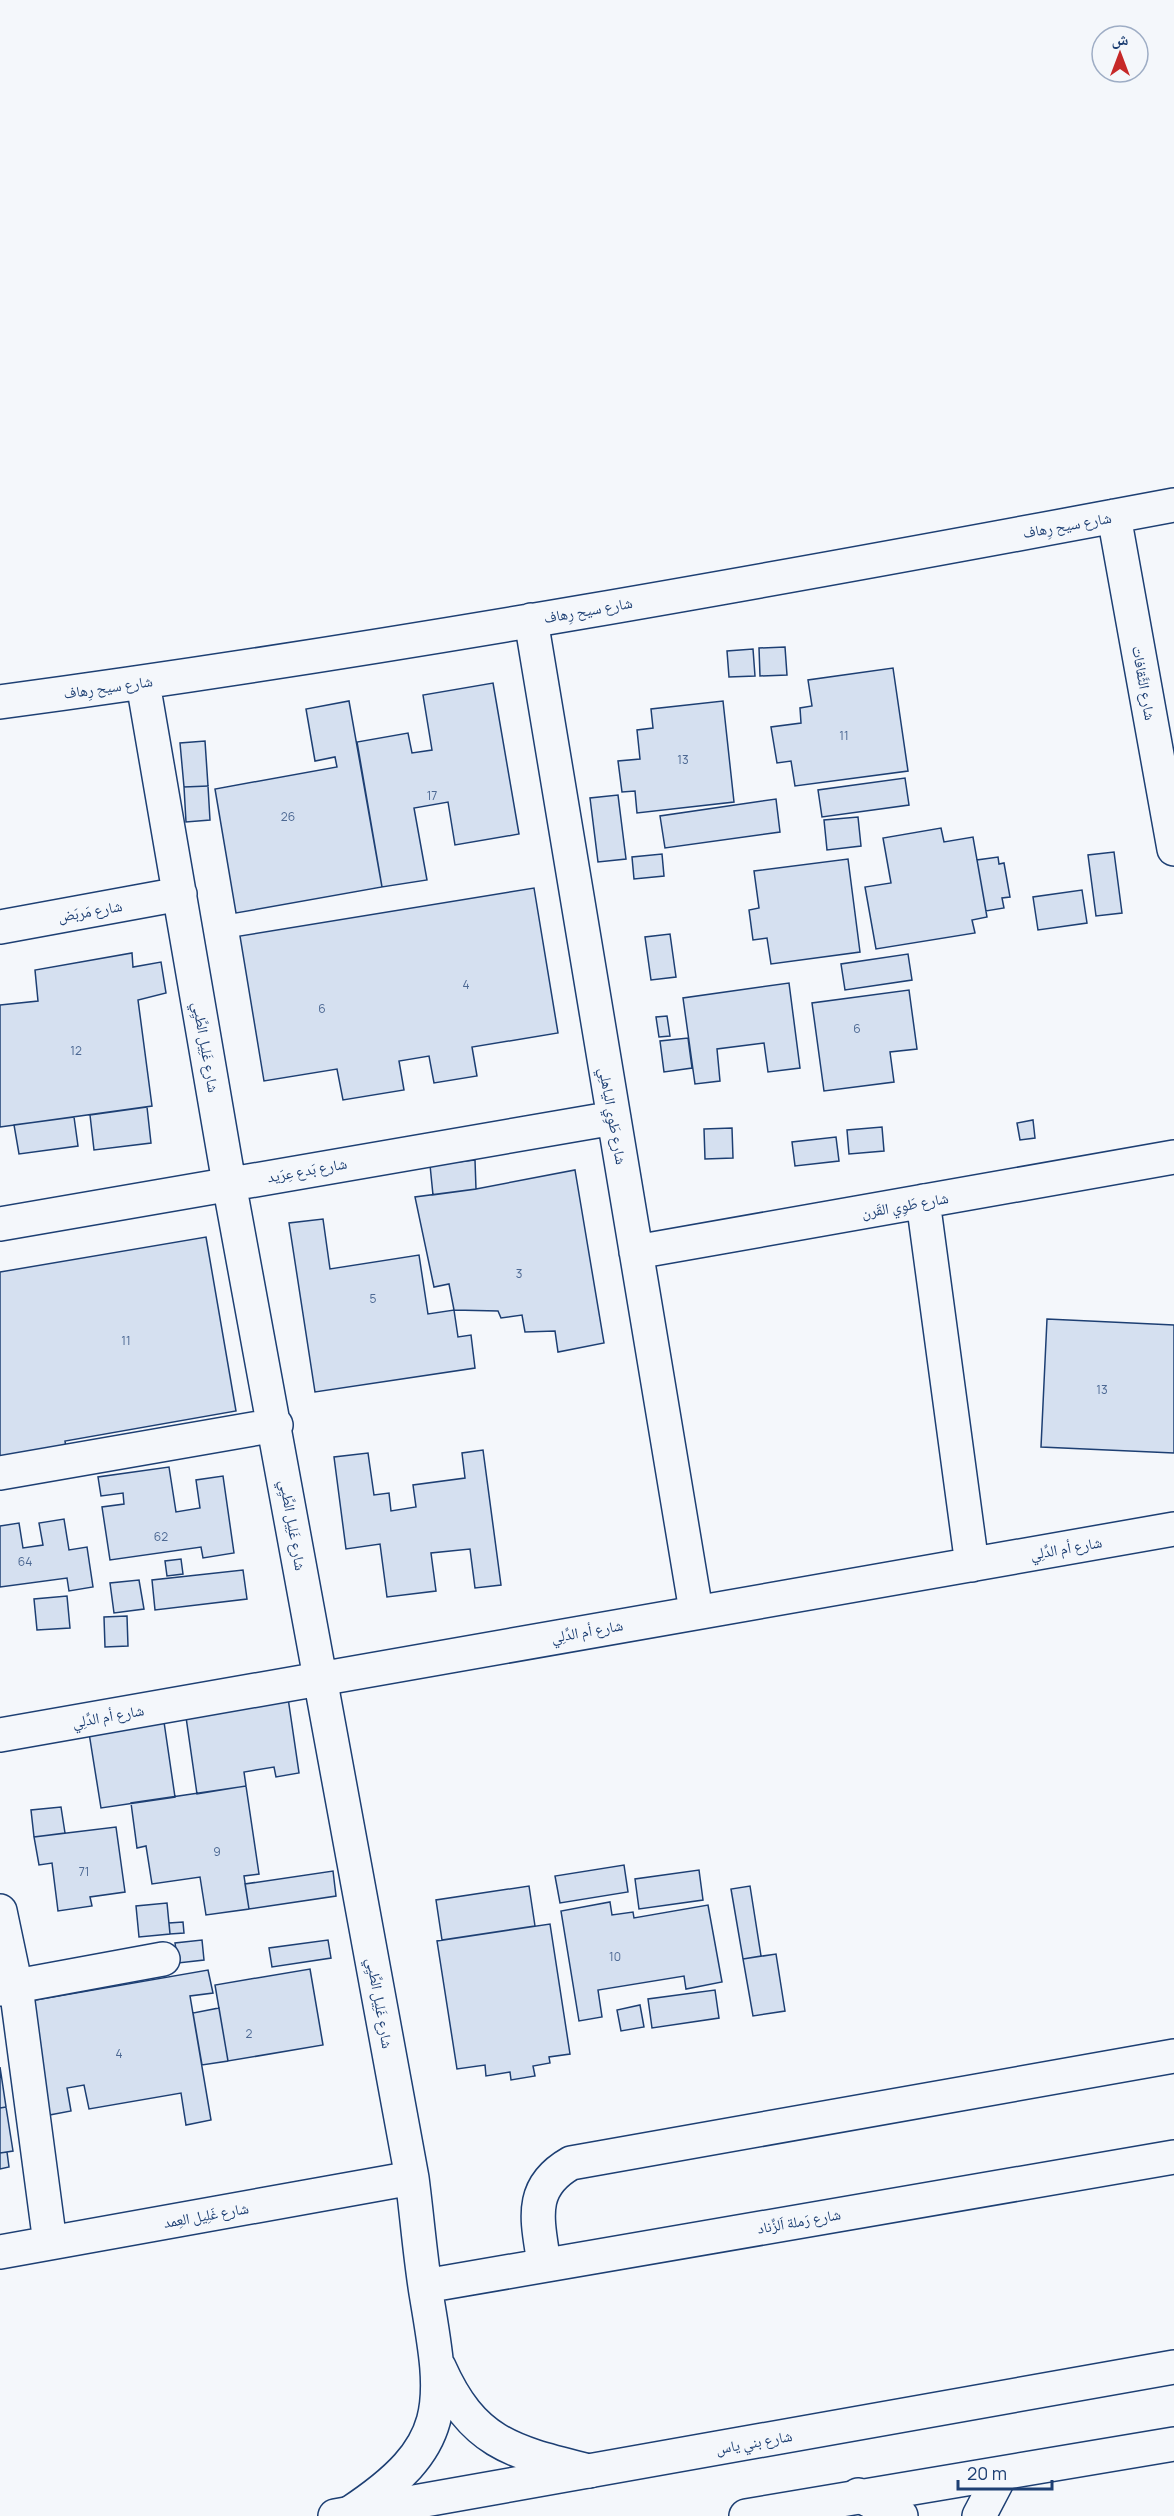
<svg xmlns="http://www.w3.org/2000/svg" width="1174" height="2516" viewBox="0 0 1174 2516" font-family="Manrope,'Noto Naskh Arabic',sans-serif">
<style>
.building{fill:#d5e0f0;stroke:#1d3f73;stroke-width:1.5}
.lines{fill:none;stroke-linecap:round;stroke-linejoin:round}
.minor-casing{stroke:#1d3f73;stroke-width:36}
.major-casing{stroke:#1d3f73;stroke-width:36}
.minor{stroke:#f4f7fb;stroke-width:33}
.major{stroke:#f4f7fb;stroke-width:33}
.labels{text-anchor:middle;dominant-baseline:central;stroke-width:4.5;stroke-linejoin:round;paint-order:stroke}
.number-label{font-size:12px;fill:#4b6792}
.street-label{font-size:15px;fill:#1d3f73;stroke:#f4f7fb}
</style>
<rect width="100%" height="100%" fill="#f4f7fb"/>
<path class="building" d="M785 647 787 675 760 676 759 648Z
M753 649 755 676 729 677 727 651Z
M893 668 908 771 795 786 791 761 777 763 771 727 801 723 800 708 812 706 808 680Z
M493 683 519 834 455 845 448 802 414 808 427 880 382 887 357 742 408 733 412 753 432 750 423 695Z
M349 701 382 887 236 913 215 789 337 767 335 757 315 761 306 709Z
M723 701 734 802 637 813 635 791 622 792 618 761 640 759 637 730 653 728 651 709Z
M205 741 208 786 184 787 180 743Z
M905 778 909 805 822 817 818 790Z
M208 786 210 820 186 822 184 787Z
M618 795 626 859 598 862 590 798Z
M776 799 780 832 665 848 660 816Z
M858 817 861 846 827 850 824 820Z
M941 828 944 842 973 837 987 917 972 920 975 933 876 949 865 887 891 883 883 838Z
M1114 852 1122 913 1096 916 1088 855Z
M662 854 664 876 634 879 632 857Z
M998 857 999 864 1004 863 1010 897 1002 898 1004 908 986 911 977 860Z
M848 859 860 952 771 964 767 938 753 940 749 910 759 908 754 871Z
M534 888 558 1033 472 1047 477 1076 434 1083 429 1056 399 1061 404 1090 343 1100 337 1069 264 1081 240 936Z
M1082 890 1087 923 1038 930 1033 897Z
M670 934 676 977 651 980 645 937Z
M132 953 133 967 161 962 166 993 138 1000 152 1106 0 1127V1005L38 1001 35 970Z
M908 954 912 980 845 990 841 964Z
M789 983 800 1068 768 1072 764 1043 717 1049 720 1081 695 1084 683 998Z
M909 990 917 1049 890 1052 894 1082 824 1091 812 1003Z
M667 1016 670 1036 659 1037 656 1017Z
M688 1038 692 1068 664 1072 660 1041Z
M147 1107 151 1143 94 1150 90 1115Z
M74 1117 78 1146 19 1154 14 1125Z
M1033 1120 1035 1138 1020 1140 1017 1123Z
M882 1127 884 1151 849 1154 847 1130Z
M732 1128 733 1158 705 1159 704 1129Z
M836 1137 839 1161 795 1166 792 1142Z
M475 1160 476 1189 433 1195 430 1165Z
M575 1170 604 1343 558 1352 555 1331 525 1332 522 1315 501 1318 498 1311 454 1310 449 1284 434 1287 415 1197 476 1189Z
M323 1219 330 1269 419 1255 428 1314 454 1310 458 1337 471 1335 475 1368 315 1392 289 1223Z
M206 1237 236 1411 65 1441 67 1454 0 1466V1272Z
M1047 1319 1174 1325V1453L1041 1447Z
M483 1450 501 1585 475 1588 470 1549 431 1553 436 1591 387 1597 380 1544 346 1549 334 1457 368 1453 374 1495 389 1493 391 1511 416 1507 413 1485 465 1478 462 1453Z
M169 1467 176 1512 200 1508 196 1480 223 1476 234 1553 203 1558 201 1547 110 1560 102 1507 124 1504 123 1493 101 1496 98 1477Z
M64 1519 69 1550 87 1547 93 1587 69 1591 67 1578 0 1587V1526L19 1523 23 1548 43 1545 39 1523Z
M181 1559 183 1574 167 1576 165 1561Z
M243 1570 247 1599 155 1610 152 1580Z
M139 1580 144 1609 114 1613 110 1583Z
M67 1596 70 1628 37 1630 34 1599Z
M127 1616 128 1646 105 1647 104 1617Z
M287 1691 299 1773 276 1777 274 1767 244 1772 246 1786 197 1794 186 1717Z
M164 1722 175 1797 101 1808 89 1733Z
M246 1786 259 1874 244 1876 249 1909 206 1915 200 1877 152 1884 146 1846 137 1848 131 1803Z
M61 1807 65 1833 34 1837 31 1810Z
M116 1827 125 1892 90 1897 92 1906 58 1911 52 1863 39 1865 34 1837Z
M624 1865 628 1892 560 1903 555 1876Z
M699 1870 703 1900 639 1909 635 1879Z
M333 1871 336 1896 249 1909 245 1884Z
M529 1886 535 1926 442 1940 436 1900Z
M750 1886 761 1956 743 1959 731 1889Z
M610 1902 612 1915 633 1912 634 1918 708 1905 722 1982 686 1989 684 1976 598 1990 602 2017 579 2021 561 1911Z
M167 1903 170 1934 139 1937 136 1906Z
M183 1922 184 1933 170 1934 169 1923Z
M550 1924 570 2054 549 2057 550 2063 533 2066 535 2076 511 2080 510 2072 486 2076 485 2065 457 2069 437 1941Z
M202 1940 204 1960 178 1963 175 1943Z
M328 1940 331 1958 272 1967 269 1948Z
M776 1954 785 2011 753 2016 743 1959Z
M310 1969 323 2045 228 2061 215 1985Z
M208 1970 213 1993 190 1996 211 2120 186 2125 181 2093 89 2109 84 2085 67 2088 71 2111 44 2116 24 2002Z
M715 1990 719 2018 652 2028 648 1999Z
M640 2005 644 2027 621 2031 617 2010Z
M219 2008 228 2061 202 2065 193 2013Z
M0 2067 6 2107 0 2108Z
M6 2107 13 2151 0 2153V2108Z
M7 2152 9 2167 0 2169V2153Z"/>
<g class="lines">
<defs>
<path id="minor" d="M1114 516 1174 849
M531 620 696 1611
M143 683 229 1183 412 2178C417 2216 420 2255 426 2293 445 2405 453 2445 350 2513
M0 702C393 649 784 578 1174 505
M0 927 180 894
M923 1201 972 1565
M0 1224 614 1118
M636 1252 1174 1157
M0 1473 276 1425
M0 1735 1174 1529
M0 1911 16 1987 50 2243
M0 1989 163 1959
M0 2252 412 2178
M544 2264C538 2221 527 2188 571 2163L1174 2056
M425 2286 1174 2157
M439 2367C473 2444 513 2452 589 2471
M858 2495 901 2516
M979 2516 1001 2474"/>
<path id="major" d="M335 2516 1174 2367
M746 2516 1174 2444"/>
</defs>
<use href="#minor" class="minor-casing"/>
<use href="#major" class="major-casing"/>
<use href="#minor" class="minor"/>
<use href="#major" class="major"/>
</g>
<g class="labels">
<g class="number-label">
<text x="844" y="735">11</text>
<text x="683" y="759">13</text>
<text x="432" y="795">17</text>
<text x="288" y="816">26</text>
<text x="466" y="984">4</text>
<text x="322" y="1008">6</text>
<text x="857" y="1028">6</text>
<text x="76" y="1050">12</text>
<text x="519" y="1273">3</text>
<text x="373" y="1298">5</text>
<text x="126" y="1340">11</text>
<text x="1102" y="1389">13</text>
<text x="161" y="1536">62</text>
<text x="25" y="1561">64</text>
<text x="217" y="1851">9</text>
<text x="84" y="1871">71</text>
<text x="615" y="1956">10</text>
<text x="249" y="2033">2</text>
<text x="119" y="2053">4</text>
</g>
<g class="street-label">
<text transform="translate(1067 525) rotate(-10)">شارع سيح رِهاف</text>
<text transform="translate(588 610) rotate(-10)">شارع سيح رِهاف</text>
<text transform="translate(1144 683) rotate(80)">شارع الثَّقافات</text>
<text transform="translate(108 687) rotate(-8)">شارع سيح رِهاف</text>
<text transform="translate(90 911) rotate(-10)">شارع مَربَض</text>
<text transform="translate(206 1047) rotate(80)">شارع غَلِيل الطَّيِي</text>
<text transform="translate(613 1116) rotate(80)">شارع طَوِي الياهلِي</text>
<text transform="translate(307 1170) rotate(-10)">شارع بَدع عِرَيد</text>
<text transform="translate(905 1205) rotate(-10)">شارع طَوِي القَرن</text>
<text transform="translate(293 1525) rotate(80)">شارع غَلِيل الطَّيِي</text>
<text transform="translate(1066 1548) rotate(-10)">شارع أم الدِّلِي</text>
<text transform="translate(587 1631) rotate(-10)">شارع أم الدِّلِي</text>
<text transform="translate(108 1716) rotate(-10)">شارع أم الدِّلِي</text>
<text transform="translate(380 2003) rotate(80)">شارع غَلِيل الطَّيِي</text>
<text transform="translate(206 2215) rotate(-10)">شارع غَلِيل العِمد</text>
<text transform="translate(799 2221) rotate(-10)">شارع رَملة اَلزِّناد</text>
<text transform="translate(754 2442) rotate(-10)">شارع بني ياس</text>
</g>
</g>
<g transform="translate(1120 54)"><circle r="28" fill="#f4f7fb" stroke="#9eadc5" stroke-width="1.5"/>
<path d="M0-4.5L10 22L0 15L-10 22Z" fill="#c62828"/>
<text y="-9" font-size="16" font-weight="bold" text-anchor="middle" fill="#1d3f73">ش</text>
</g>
<path d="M958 2480v9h94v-9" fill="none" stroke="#1d3f73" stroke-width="3"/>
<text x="967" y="2480" font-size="18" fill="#1d3f73" stroke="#f4f7fb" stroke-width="4.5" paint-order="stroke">20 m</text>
</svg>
